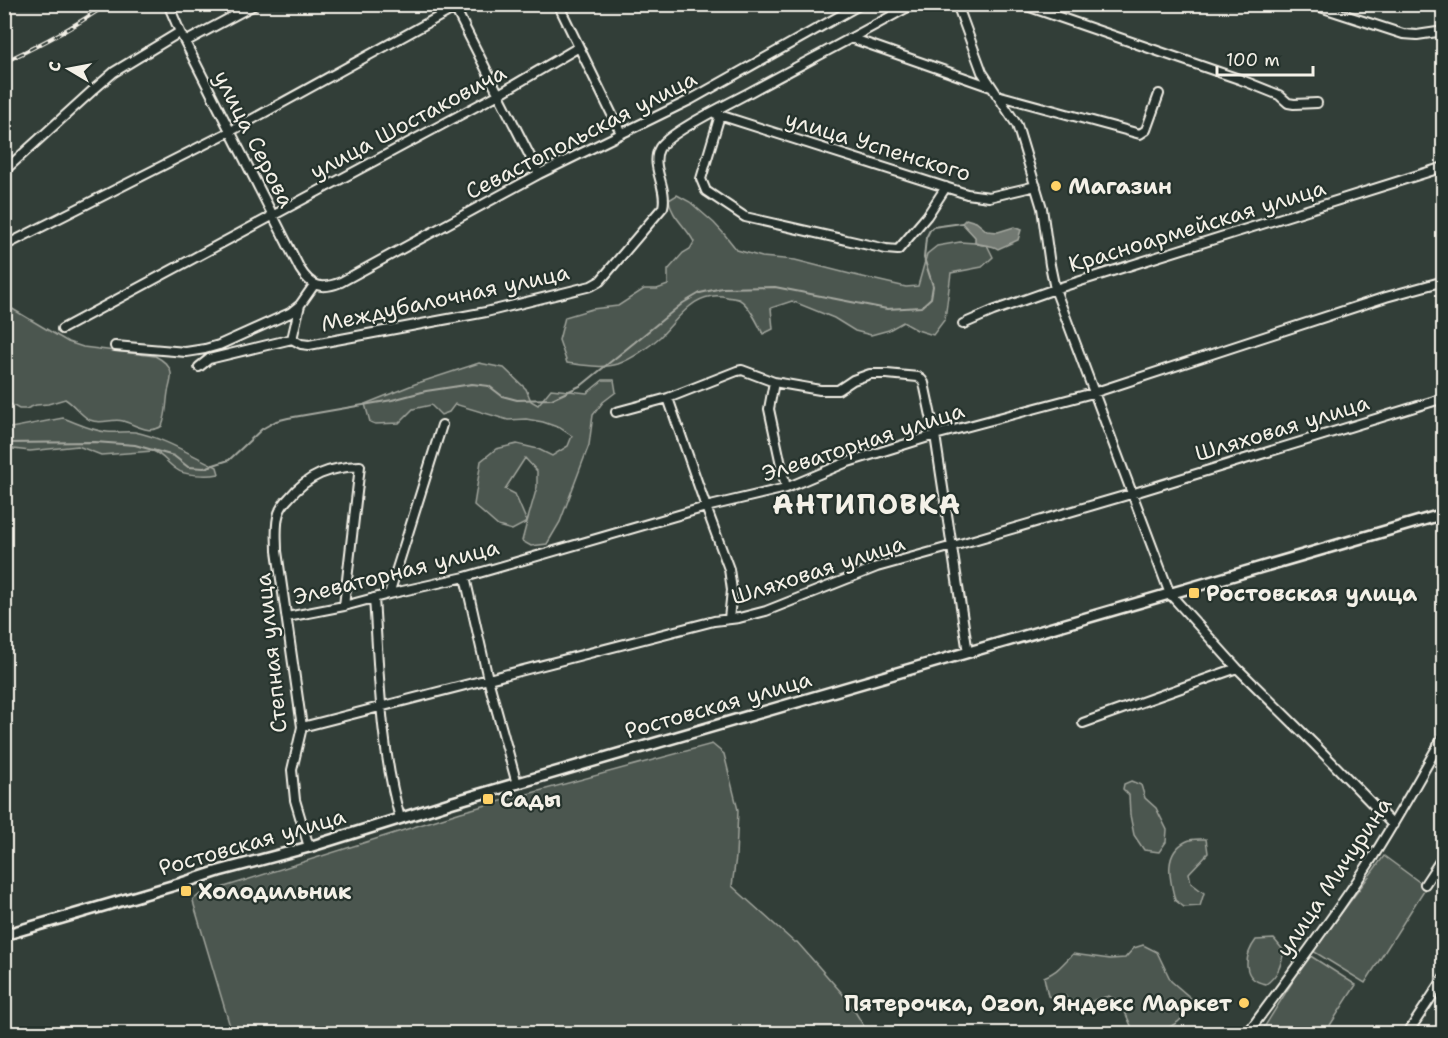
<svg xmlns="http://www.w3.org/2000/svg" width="1448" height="1038" viewBox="0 0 1448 1038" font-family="'Shantell Sans',sans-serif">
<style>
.green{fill:#4c564f;stroke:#a0a49c;stroke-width:1.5;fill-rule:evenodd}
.water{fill:#727972;stroke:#a6a9a1;stroke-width:1.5}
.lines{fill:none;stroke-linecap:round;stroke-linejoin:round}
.stream{stroke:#a6a9a1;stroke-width:2}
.minor-casing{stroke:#f4f1e8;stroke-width:12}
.major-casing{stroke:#f4f1e8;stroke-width:14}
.minor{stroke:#26332d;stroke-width:8}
.major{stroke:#26332d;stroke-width:9}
.rail-casing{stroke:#f4f1e8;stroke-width:4.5}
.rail{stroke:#26332d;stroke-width:2;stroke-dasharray:7;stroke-linecap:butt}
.poi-dot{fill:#ffd166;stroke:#26332d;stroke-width:2}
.labels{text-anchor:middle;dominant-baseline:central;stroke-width:4.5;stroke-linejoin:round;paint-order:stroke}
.street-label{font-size:22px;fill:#f4f1e8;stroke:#26332d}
.poi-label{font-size:22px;font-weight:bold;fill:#f4f1e8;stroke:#26332d;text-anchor:start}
.district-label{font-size:28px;font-weight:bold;letter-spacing:1.5px;fill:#f4f1e8;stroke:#26332d}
</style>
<rect width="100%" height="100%" fill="#323e38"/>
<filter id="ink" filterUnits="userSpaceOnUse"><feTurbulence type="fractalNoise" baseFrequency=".0167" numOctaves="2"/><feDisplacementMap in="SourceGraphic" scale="12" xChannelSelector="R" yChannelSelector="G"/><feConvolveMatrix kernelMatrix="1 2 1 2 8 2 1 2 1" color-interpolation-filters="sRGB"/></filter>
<g filter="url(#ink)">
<path class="green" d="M677 195 690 202 714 223 725 235 737 250 762 257 795 260 850 274 906 287 918 286 927 254 937 246 960 242 975 243 982 245H987L993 257 982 267 951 273 945 319 933 335 917 330 903 322 889 330 871 335 855 331 834 318 792 301 771 308 773 329 763 334C758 324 750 306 740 300 737 298 730 298 727 297 696 289 679 318 660 337 649 347 632 359 618 364 602 369 583 365 567 363L559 340 565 317 592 309 618 306 644 289H657L668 285V270L683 253 690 249 694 242C687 227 671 217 669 200Z
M4 304 68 342 83 347 155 356C161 359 170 365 171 373 172 379 169 387 168 392 166 404 167 414 162 426 148 435 137 425 123 421 112 418 101 425 90 420 80 415 75 405 65 399L48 404 36 405 26 409H19L5 401Z
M479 363 504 368 526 389 531 401 538 405 551 389 587 393 603 380H614L616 392 603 402 593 415 589 445 560 522 547 544 531 546 522 541 527 522 512 530 498 526 474 505 481 461 496 449 517 444 538 449 552 456 568 446 572 436 560 428 543 422 526 419 508 420 455 404 449 412 441 415 431 405 413 409 399 423 375 424 370 422 365 404 415 384ZM525 458 537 471V487L527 522 515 494 505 489Z
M63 418C77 423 92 431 107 432 117 433 126 431 135 432 164 438 191 455 217 467L219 474C209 476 184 476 176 469 167 463 163 455 153 451L101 455 78 446 30 451 5 448V429Z
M712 744 724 754 738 810 736 857 732 886 794 942H797L848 1000 868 1033H232L194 905 193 900 199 895 461 812Z
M1131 781 1141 785 1145 798 1156 808 1167 830 1166 842 1159 852 1144 850 1134 835 1130 815 1129 795 1123 789 1124 784Z
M1206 839 1208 853 1189 873 1191 883 1204 893 1200 906 1184 907 1175 900C1170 880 1162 853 1187 841 1192 838 1200 839 1206 839Z
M1384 856 1426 887 1365 983 1313 951Z
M1274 939 1284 951C1281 965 1278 976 1266 984 1241 980 1244 956 1256 940Z
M1143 945 1157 952 1171 981 1193 1000 1189 1011 1178 1022 1160 1033H1137V1031L1132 1028 1121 1003 1109 996 1095 1000 1074 1009 1065 996 1055 1000 1048 996 1044 977C1059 971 1061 965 1073 954L1110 959 1125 958 1134 948Z
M1309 955 1356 985 1325 1033 1260 1034Z"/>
<path class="water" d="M966 219 976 222 987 231 998 232 1014 227 1021 230 1018 240 998 249C991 244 983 246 975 243V237L962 223Z"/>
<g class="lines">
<path class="stream" d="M4 443 95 442 135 445 174 456 188 467 204 468 229 460 262 429 276 421 288 418 392 400 426 391 472 384 489 386 502 396 517 400 552 399 582 385 683 303 700 293 722 288 775 287 887 309 921 307 931 298 933 286 924 258 926 238 930 230 933 227 962 223"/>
<defs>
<path id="minor" d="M168 4 180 32 300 269C311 287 322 290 341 282L539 174 690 100 861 4
M558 4 621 133
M957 4 982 72 1017 125 1042 208 1050 265 1055 289 1170 594 1237 668 1315 745 1393 825
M1021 4 1239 79 1279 95 1288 103 1294 104 1317 103
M1311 4 1403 34 1417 35 1444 31
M454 6 539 174
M851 38 991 87
M185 42 256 4
M997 95 1140 134 1146 130 1159 94
M716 114 967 194 989 197 1036 186
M720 115 701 179 706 191 745 217 886 249 898 250 927 216 946 187
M4 171 92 91 114 72 180 32
M4 246 231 131 462 4
M963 324 993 311 1055 289 1444 167
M62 329 499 94 579 47
M292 339 301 344 309 345 486 312 591 286 600 281 663 207C668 188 650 166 659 149 666 133 734 101 752 91 804 63 856 36 906 8L917 4
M292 339 300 305
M115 346 186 352 205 349 219 345 290 313 300 305 314 285
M199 367 209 359 292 339
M774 382 769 409 786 488
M668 398 706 507 729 569 732 590 729 619
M616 412 668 398 737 371 742 370 774 382 820 390H838L853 380 870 374H887L918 377 922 380 924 383 935 435 968 653
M465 577 488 679 517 784
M389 594 442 425
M374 598C379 671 380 747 400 818
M287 617 344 606 389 594 465 577 706 507 786 488 845 463 935 435 1093 393 1386 297 1444 281
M1083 723 1237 668
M302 727 714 621 739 618 766 611 877 567 953 546 1131 494 1444 398
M309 847 295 800 292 770 302 727 277 551C277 539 275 525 279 513 281 507 285 502 289 498 308 475 330 467 360 466L344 606
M1425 884 1444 855
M1247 1034C1288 978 1330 923 1367 866 1395 823 1419 779 1444 735
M1407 1034 1444 978"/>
<path id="major" d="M4 935 182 883 219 871 309 847 453 802 1444 514"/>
</defs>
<use href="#minor" class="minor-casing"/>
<use href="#major" class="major-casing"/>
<use href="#minor" class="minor"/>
<use href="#major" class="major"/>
<defs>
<path id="rail" d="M4 62C40 45 75 27 107 4"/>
</defs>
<use href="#rail" class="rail-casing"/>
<use href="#rail" class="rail"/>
</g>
</g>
<g class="poi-dot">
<circle cx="1056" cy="186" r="6"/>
<rect x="1188" y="587" width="12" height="12" rx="3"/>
<rect x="482" y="793" width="12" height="12" rx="3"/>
<rect x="180" y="885" width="12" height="12" rx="3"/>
<circle cx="1244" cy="1003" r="6"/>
</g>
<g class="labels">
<g class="street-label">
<text transform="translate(408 122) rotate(-28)">улица Шостаковича</text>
<text transform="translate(581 135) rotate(-27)">Севастопольская улица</text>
<text transform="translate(254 139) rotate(63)">улица Серова</text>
<text transform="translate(878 146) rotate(17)">улица Успенского</text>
<text transform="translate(1197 226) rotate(-17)">Красноармейская улица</text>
<text transform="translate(445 298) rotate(-12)">Междубалочная улица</text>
<text transform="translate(1282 428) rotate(-17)">Шляховая улица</text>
<text transform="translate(863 442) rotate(-18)">Элеваторная улица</text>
<text transform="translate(818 570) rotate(-18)">Шляховая улица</text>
<text transform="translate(396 572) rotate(-14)">Элеваторная улица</text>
<text transform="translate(271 653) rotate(-96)">Степная улица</text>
<text transform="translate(718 705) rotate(-16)">Ростовская улица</text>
<text transform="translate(252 842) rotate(-16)">Ростовская улица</text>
<text transform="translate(1334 877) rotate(-56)">улица Мичурина</text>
</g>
<g class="poi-label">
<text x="1068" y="186">Магазин</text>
<text x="1206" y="593">Ростовская улица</text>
<text x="500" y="799">Сады</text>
<text x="198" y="891">Холодильник</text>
<text x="1232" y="1003" text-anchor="end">Пятерочка, Ozon, Яндекс Маркет</text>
</g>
<g class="district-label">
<text x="867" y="504">АНТИПОВКА</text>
</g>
</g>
<rect width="1448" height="1038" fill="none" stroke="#26332d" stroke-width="24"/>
<rect x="12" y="12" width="1424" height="1014" fill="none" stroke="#f4f1e8" stroke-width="2" filter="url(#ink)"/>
<g transform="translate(69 69) rotate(280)" stroke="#26332d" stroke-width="4.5" paint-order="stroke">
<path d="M0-4.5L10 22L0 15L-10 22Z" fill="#f4f1e8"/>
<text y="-9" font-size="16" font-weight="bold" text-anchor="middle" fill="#f4f1e8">С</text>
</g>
<path d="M1217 66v9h96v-9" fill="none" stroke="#f4f1e8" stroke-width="3"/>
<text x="1226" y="66" font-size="18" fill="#f4f1e8" stroke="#26332d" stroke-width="4.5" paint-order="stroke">100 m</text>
</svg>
